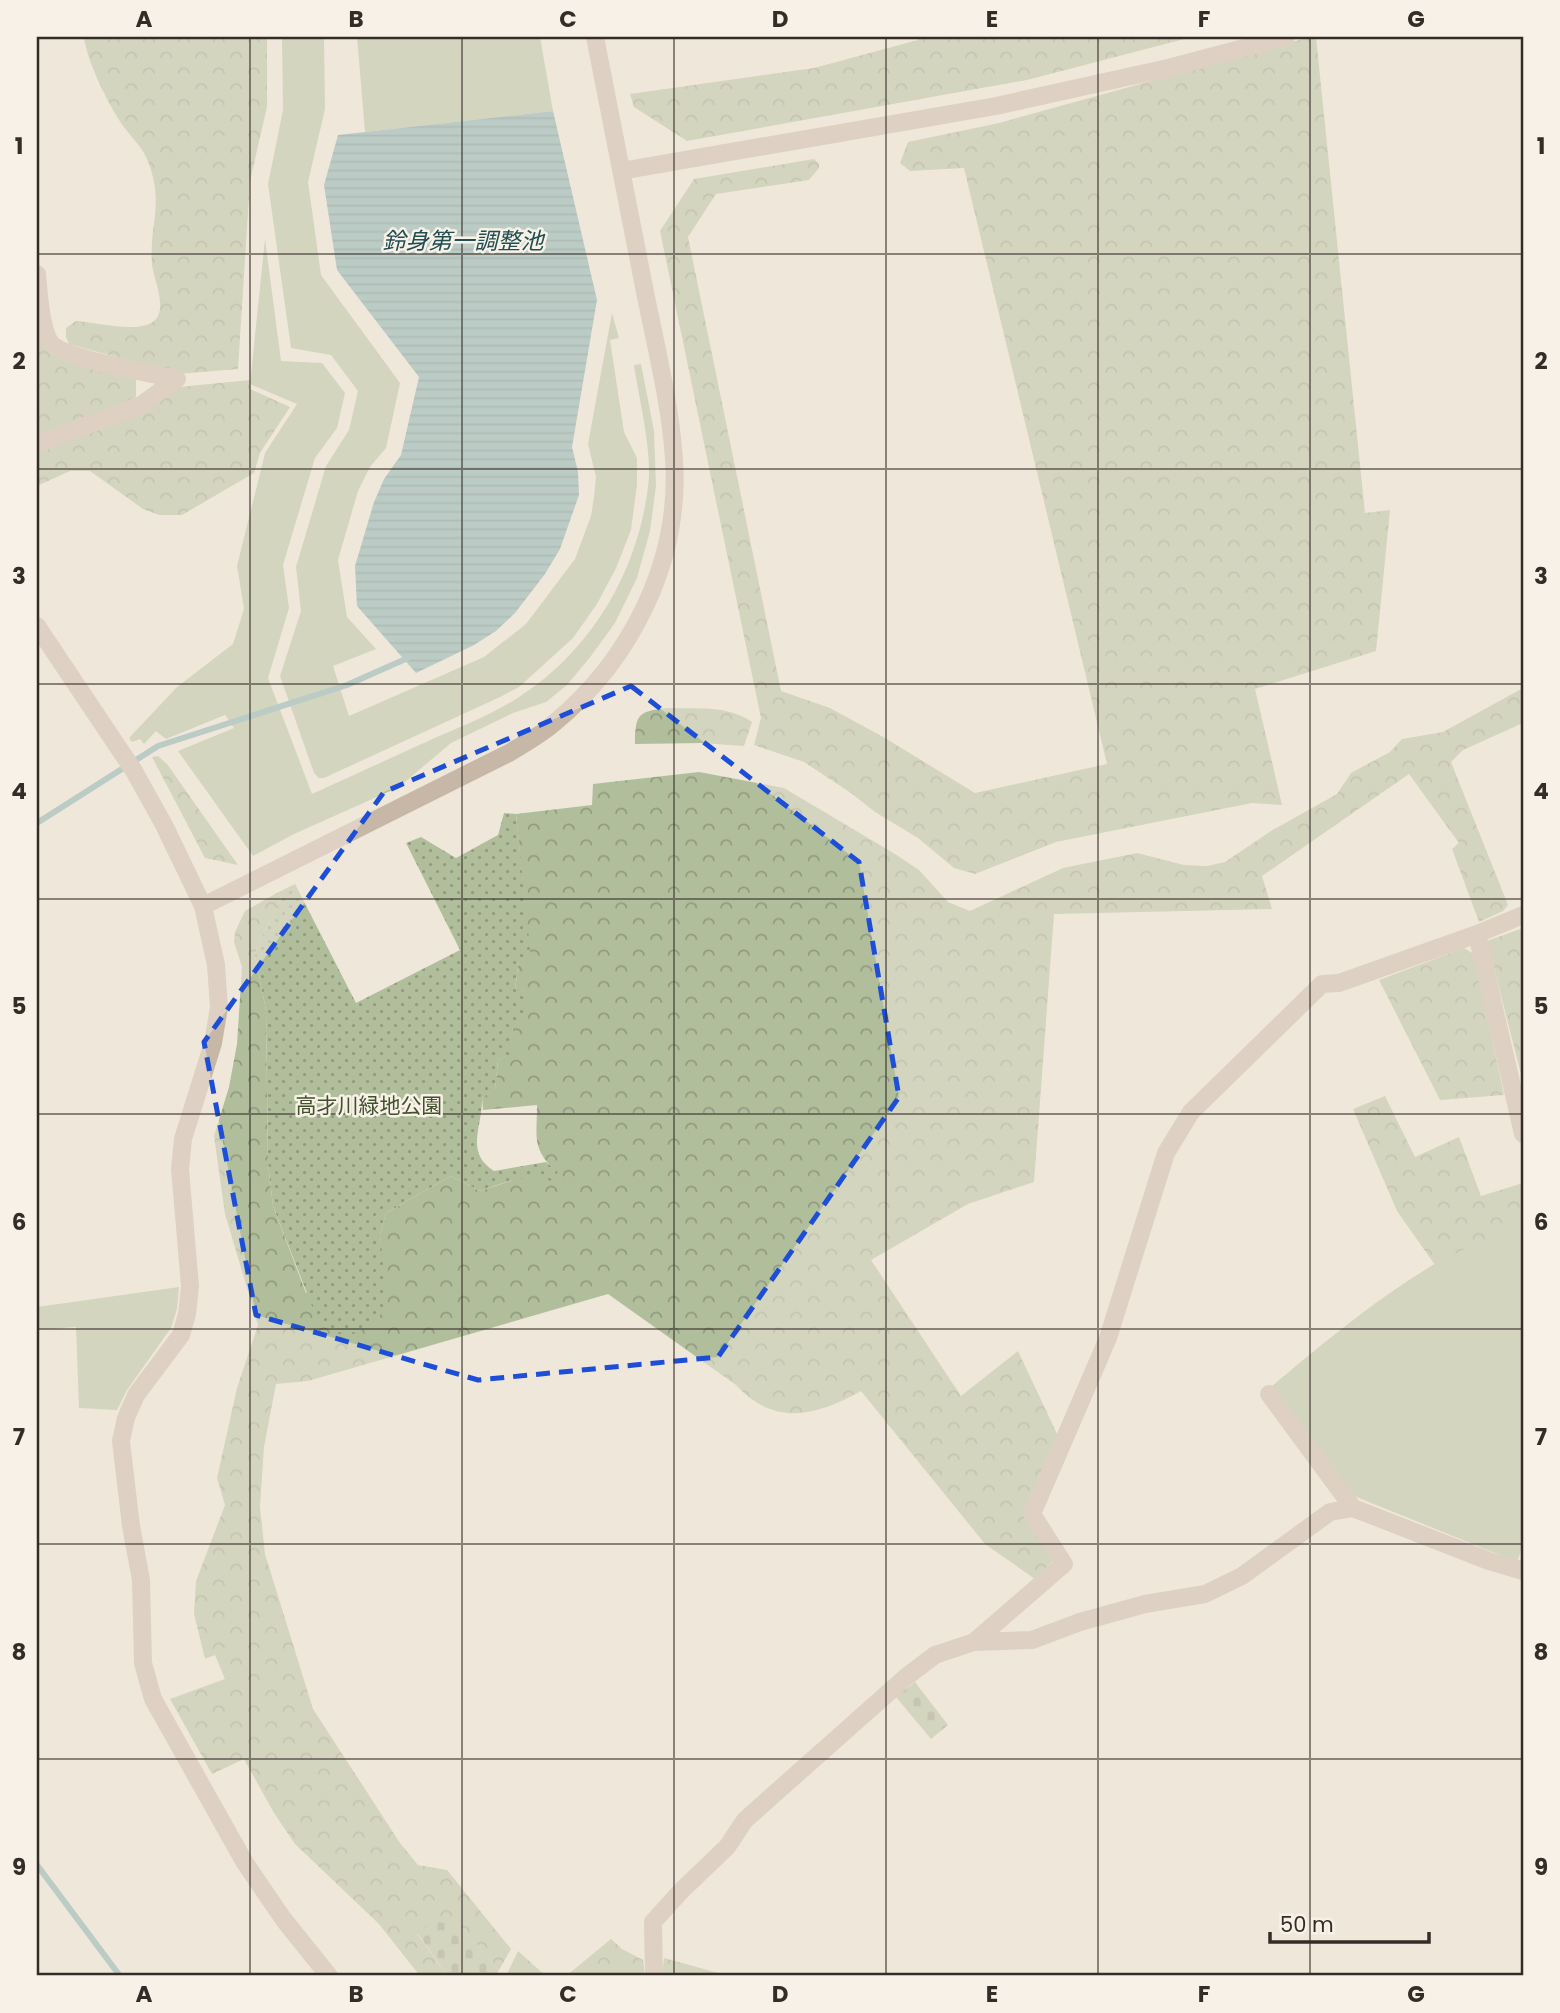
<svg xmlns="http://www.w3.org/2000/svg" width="1560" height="2013" viewBox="0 0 1560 2013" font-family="Poppins,'Noto Sans JP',sans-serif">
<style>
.green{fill:#b1be9c}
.forest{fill:url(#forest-crowns)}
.cemetery{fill:url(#cemetery-stones)}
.park{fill:url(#park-dots)}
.water{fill:url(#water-rules)}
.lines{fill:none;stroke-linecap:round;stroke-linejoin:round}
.stream{stroke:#7ba8ab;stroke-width:6}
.minor{stroke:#c7b7a7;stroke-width:18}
.marked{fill:none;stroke:#1d4ed8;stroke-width:5;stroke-dasharray:14 9;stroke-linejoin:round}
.grid{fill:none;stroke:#342c27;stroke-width:2;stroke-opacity:0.55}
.labels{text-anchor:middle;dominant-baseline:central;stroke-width:5;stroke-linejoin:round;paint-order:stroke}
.park-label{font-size:21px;fill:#42512d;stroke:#f8f1e7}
.water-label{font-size:23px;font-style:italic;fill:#204e53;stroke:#f8f1e7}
.neatline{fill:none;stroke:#342c27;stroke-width:2.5}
.grid-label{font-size:23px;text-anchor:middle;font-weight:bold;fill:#342c27}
</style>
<defs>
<pattern id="forest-crowns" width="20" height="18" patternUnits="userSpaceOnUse" patternTransform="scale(1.75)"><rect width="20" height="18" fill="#b1be9c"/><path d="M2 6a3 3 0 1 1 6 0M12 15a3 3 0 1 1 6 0" fill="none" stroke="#919b7f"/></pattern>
<pattern id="cemetery-stones" width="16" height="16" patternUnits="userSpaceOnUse" patternTransform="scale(1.75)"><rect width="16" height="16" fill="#b1be9c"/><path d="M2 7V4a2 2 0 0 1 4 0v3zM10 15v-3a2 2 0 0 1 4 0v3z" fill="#919b7f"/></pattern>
<pattern id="park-dots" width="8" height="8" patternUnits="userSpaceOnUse" patternTransform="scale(1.75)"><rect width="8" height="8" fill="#b1be9c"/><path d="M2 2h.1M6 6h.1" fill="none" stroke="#919b7f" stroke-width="1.8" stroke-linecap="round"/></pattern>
<pattern id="water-rules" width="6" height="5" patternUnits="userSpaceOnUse" patternTransform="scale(1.75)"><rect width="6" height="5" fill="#7ba8ab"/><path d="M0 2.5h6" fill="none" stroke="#66898b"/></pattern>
</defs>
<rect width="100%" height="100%" fill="#f0e7db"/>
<path class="green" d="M282 37H324L325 109 308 182 321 275 400 383 386 448 370 467 358 491 338 560 347 617 376 649 333 666 349 716 484 657 526 624 575 559 591 516 594 497 596 477 588 444 612 313 619 338 610 340 624 432 637 458V485L631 530 616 568 597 604 573 638 519 687 500 697 324 778H319L314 773 280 676 301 611 296 567 326 466 349 430 358 391 331 355 291 348 268 184 283 110Z
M357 37H540L553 111 365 132Z
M265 239 281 361 322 363 345 393 337 428 315 458 283 565 289 608 268 678 312 794C354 775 395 756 437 737 465 725 493 714 519 697 591 651 638 571 648 487 653 452 639 400 634 365L641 364 654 431 656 486 650 531 637 578 615 623 591 656 567 685 546 702 513 713 451 743 399 787 294 834 253 856 178 751 234 728 225 715 166 739 156 731 144 744 140 739 132 742 129 738 177 687 233 644 244 609 237 566 265 453 297 404 250 384Z
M1523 1227V1545L1517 1562 1354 1496 1271 1387C1335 1333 1441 1243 1523 1227Z
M179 1287 177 1309 171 1328 127 1390 117 1410 79 1408 76 1327 37 1330V1307Z"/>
<path class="forest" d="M84 37H267V107L250 181 238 369 178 374 69 344 66 337V328L76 321C95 322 139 334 154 321 168 309 154 280 152 265 149 223 165 203 147 159 141 145 127 133 119 120 106 99 87 61 84 37Z
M918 37H1192L1027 80 687 141 634 107 630 94 814 68 918 40Z
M1310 37H1316L1365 513 1390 510 1376 651 1255 689 1282 805 1252 803 1056 842 975 874 954 868 918 838 875 812 851 793 804 762 754 745 761 718 660 231 694 179 814 159 819 164V168L809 180 716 194 688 237 781 691 830 708 885 738 975 793 1107 764 964 168 910 171 900 163 908 142 999 123Z
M37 305 43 336 136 377V396L134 400 37 437Z
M250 380V389L290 407 260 453 254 473 182 515H159L143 509 90 471H70L37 486V453L146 408 179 387Z
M1523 688V723L1463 750 1451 762 1508 905 1503 911 1479 922 1452 849 1459 843 1409 774 1262 876 1272 909 1054 914 1034 1182 968 1204 871 1260 961 1396 1018 1351 1058 1436 1023 1513 1054 1560 1035 1579 985 1544 861 1391C816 1416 775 1427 736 1385L608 1294 308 1381 276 1384 264 1447 260 1507 265 1554 313 1709 400 1843 418 1865 447 1870 511 1949 499 1970 461 1927 417 1934 448 1976H420L379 1924 295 1844 274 1813 244 1759 212 1774 170 1699 225 1679 215 1655 205 1659 194 1614 196 1581 225 1505 217 1478 237 1388 258 1325 225 1214 214 1136 229 1087 237 1044 242 967 234 942 235 932 245 911 275 894H279L281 898 257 947 255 956 266 1010 268 1163 273 1206 306 1293 381 1254 380 1235 386 1213 451 1176 480 1191 516 1179 558 1173C531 1149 537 1138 537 1105L483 1110 482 1097 495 1090 498 1060 510 1054 513 1026 525 991 515 990 519 959 530 958 516 814 592 805 593 784 699 772 784 788 895 854 919 870 948 902 970 911 1063 868 1137 853 1184 865 1207 866 1225 862 1271 831 1337 794 1351 773 1390 752 1402 739 1443 732Z
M669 708C698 709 727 705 752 722L744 746 703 743 635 744C635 713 639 711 669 708Z
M158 756 167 764 238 865 205 858 152 757Z
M1523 928V1082L1487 941Z
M1464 948 1474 954 1504 1095 1440 1100 1379 980Z
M1385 1096 1415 1157 1459 1137 1481 1196 1523 1183V1227L1472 1245 1435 1265 1397 1211 1353 1109Z
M611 1939 622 1949 643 1960 645 1976H562L571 1972Z
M518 1951 546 1976H506Z
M664 1958 729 1976H662Z"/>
<path class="cemetery" d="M915 1682 948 1725 931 1739 896 1697Z
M435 1921 461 1927 499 1970 496 1976H448L417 1933Z"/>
<path class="park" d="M504 813 516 814 531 959 519 960 515 989 525 991 523 1021 513 1026 511 1054 498 1060 495 1091 482 1097C483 1127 464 1152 494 1171L546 1162 558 1172 551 1181C527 1172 503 1183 480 1191L451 1176 386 1213 380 1235 387 1296 383 1312 371 1326 353 1334H335L317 1319 273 1206 268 1163 266 1010 255 956 257 947 281 898 279 894H275L295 884 356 1003 460 950 406 843 421 837 456 858 498 835Z"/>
<path class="water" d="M553 111 597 300 572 447 578 472 579 495 560 549 545 574 515 613 496 631 474 645 416 673 357 606 355 566 374 502 384 479 401 455 419 377 337 270 324 185 338 135Z"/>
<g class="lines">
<path class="stream" d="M37 823 158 746 347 685 410 657
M37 1865 120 1976"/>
<path class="minor" d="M621 171 996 106 1168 68 1286 37
M37 274C39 291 40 330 51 343 63 358 154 374 177 379L141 405 37 444
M37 626 134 771 164 825 203 906 216 965 219 1007 213 1043 183 1139 180 1169 190 1286 187 1314 181 1335 136 1395 126 1418 121 1441 131 1526 141 1580 143 1663 153 1699 245 1863 284 1920 329 1976
M203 906 509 753C524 744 540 735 553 724 631 660 681 561 674 459 670 401 655 343 644 287 627 203 611 120 595 37
M1477 934 1523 1134
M1269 1394 1353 1508
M974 1642 1064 1564 1032 1514 1108 1338 1166 1153 1191 1112 1322 984 1339 983 1477 934 1523 915
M654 1976 653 1922 681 1891 727 1847 745 1820 906 1677 935 1655 974 1642 1032 1640 1080 1622 1145 1604 1205 1594 1242 1576 1330 1512 1353 1508 1489 1561 1522 1571 1523 1568"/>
</g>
<path d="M0 0H1560V2013H0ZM631 686 859 862 899 1097 718 1357 478 1380 256 1315 204 1042 384 792Z" fill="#f0e7db" fill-opacity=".55" fill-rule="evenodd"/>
<path class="marked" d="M631 686 859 862 899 1097 718 1357 478 1380 256 1315 204 1042 384 792Z"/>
<path class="grid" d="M250 37V1976M462 37V1976M674 37V1976M886 37V1976M1098 37V1976M1310 37V1976M37 254H1523M37 469H1523M37 684H1523M37 899H1523M37 1114H1523M37 1329H1523M37 1544H1523M37 1759H1523"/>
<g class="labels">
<g class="park-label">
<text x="369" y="1105">高才川緑地公園</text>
</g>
<g class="water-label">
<text x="463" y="241">鈴身第一調整池</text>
</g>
</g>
<rect width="1560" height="2013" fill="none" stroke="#f8f1e7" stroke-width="77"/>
<path d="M1270 1932v10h159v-10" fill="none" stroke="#342c27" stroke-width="3.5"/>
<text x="1280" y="1932" font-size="21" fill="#342c27" stroke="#f8f1e7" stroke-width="5" paint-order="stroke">50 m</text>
<rect x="38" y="38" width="1484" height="1936" class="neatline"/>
<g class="grid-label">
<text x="144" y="27">A</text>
<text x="356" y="27">B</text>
<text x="568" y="27">C</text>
<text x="780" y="27">D</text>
<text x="992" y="27">E</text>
<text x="1204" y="27">F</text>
<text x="1416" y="27">G</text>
<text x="19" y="154">1</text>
<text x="1541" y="154">1</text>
<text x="19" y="369">2</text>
<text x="1541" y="369">2</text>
<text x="19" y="584">3</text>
<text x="1541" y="584">3</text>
<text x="19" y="799">4</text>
<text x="1541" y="799">4</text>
<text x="19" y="1014">5</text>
<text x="1541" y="1014">5</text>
<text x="19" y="1230">6</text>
<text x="1541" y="1230">6</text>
<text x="19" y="1445">7</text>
<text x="1541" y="1445">7</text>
<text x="19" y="1660">8</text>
<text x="1541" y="1660">8</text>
<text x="19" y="1875">9</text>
<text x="1541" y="1875">9</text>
<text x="144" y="2002">A</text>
<text x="356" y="2002">B</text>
<text x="568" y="2002">C</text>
<text x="780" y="2002">D</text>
<text x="992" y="2002">E</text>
<text x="1204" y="2002">F</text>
<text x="1416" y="2002">G</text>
</g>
</svg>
